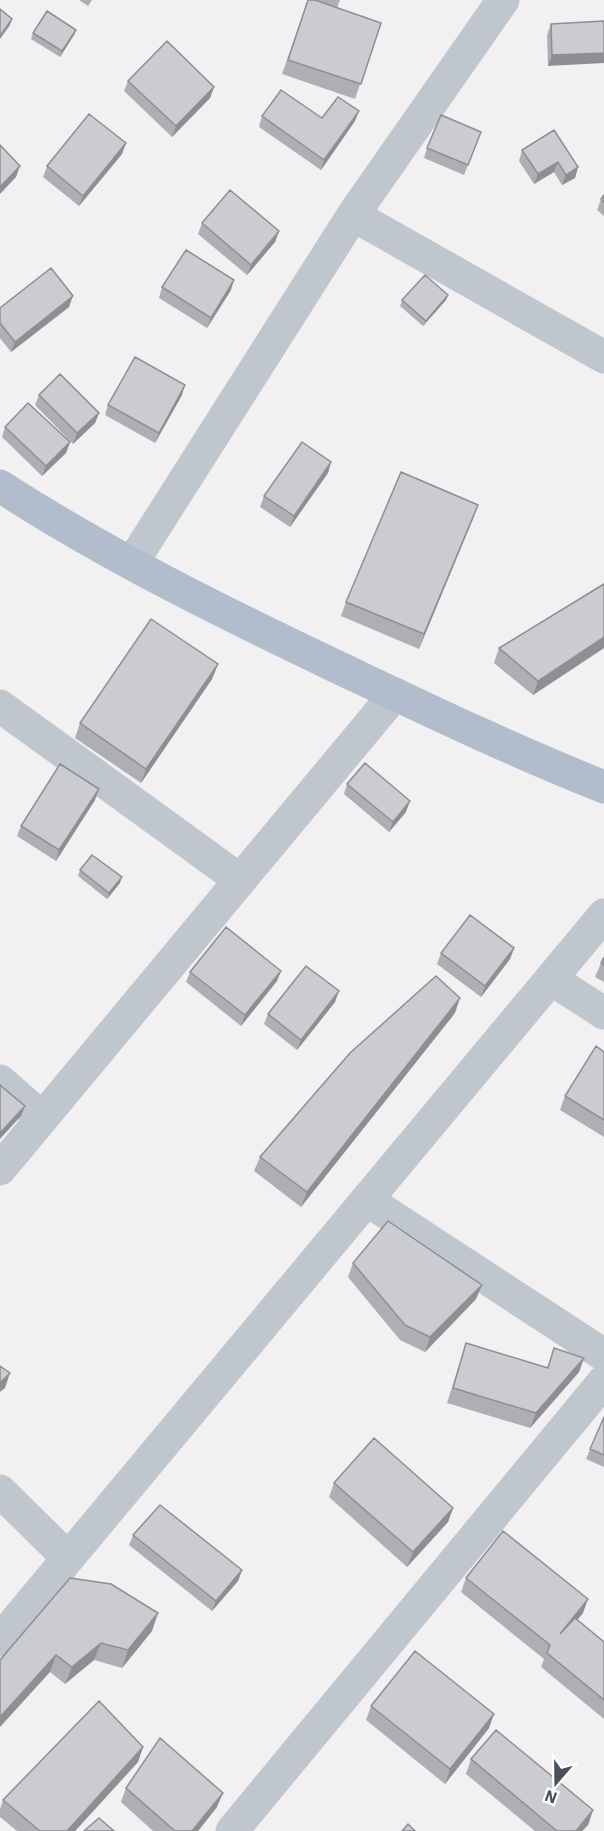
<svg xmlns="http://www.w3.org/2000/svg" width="604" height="1831" viewBox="0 0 604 1831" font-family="'IBM Plex Sans',sans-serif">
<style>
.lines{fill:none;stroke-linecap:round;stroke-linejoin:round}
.minor{stroke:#bfc6ce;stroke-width:33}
.major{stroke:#b1bdcd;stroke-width:33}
.wall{fill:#aeafb5}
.shaded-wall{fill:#8d8f93}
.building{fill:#caccd2;stroke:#8d8f93;stroke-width:1.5}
</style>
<rect width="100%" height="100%" fill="#f2f0f0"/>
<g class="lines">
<path class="minor" d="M353 215 604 357
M132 563 353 215 503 0
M0 706 240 880
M551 979 604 1013
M0 1081 42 1118
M0 1169 395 694
M367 1200 604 1355
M0 1491 68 1558
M0 1640 604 915
M232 1831 604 1381"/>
<path class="major" d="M0 486C105 554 218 610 331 664 422 707 511 750 604 787"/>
</g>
<path class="wall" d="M79 0H92L88 6Z
M308 0H340L337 8 381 23 355 99 282 74Z
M604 21 548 66 547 35 551 24Z
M76 30 74 35 60 57 31 39 33 33Z
M128 81 214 87 210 98 172 137 124 91Z
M262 116 322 118 355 121 321 170 259 127Z
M481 132 464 175 424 158 427 148Z
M522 150 578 167 575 178 562 185 554 172 534 184 519 161Z
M122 154 79 206 43 177 47 166Z
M604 195V216L597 210 601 199Z
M202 223 279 231 275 242 247 275 198 234Z
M162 287 231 290 207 328 159 298Z
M448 295 446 300 423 326 400 306 402 300Z
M69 307 11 352 0 338V308Z
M39 395 99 413 95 423 73 444 35 405Z
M182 395 155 443 105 415 108 405Z
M5 427 70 442 66 453 42 476 2 437Z
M331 462 328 473 290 527 260 507 264 496Z
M478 505 419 649 341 616 346 602Z
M604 584V648L533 695 494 663 499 648Z
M218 664 212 679 141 783 75 738 80 723Z
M347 784 406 812 389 832 344 794Z
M95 800 56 861 17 836 21 826Z
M80 870 120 883 107 899 78 876Z
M514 948 510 959 481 997 437 964 441 953Z
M604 957V982L595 977 601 963Z
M190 972 277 981 241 1026 186 982Z
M335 1002 297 1050 264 1024 268 1014Z
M455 1013 301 1207 254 1171 260 1157Z
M604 1052V1137L560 1110 565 1096Z
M353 1263 476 1299 425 1352 400 1340 348 1277Z
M466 1343 547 1368 554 1348 584 1358 579 1372 530 1428 447 1403Z
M604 1417V1467L586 1459Z
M334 1483 453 1508 448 1522 407 1567 329 1497Z
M133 1535 242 1570 238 1581 212 1611 129 1545Z
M466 1578 583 1613 577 1620 604 1642V1719L541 1667 544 1659 461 1592Z
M152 1631 122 1668 94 1660 65 1684 50 1672 0 1660Z
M371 1706 489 1728 445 1784 366 1720Z
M143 1747 138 1762 75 1831H17L0 1817V1809L3 1800Z
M471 1759 593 1810 588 1825 582 1831H535L466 1774Z
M126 1788 217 1807 198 1831H153L121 1802Z"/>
<path class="shaded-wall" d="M12 19 10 25 0 39V36Z
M76 30 74 35 60 57 62 51Z
M604 53V63L548 66 552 55Z
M214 87 210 98 172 137 176 126Z
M359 111 355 121 321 170 324 160Z
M126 143 122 154 79 206 83 196Z
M558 162 554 172 534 184 538 174Z
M20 166 16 177 0 194V187Z
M578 167 575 178 562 185 566 175Z
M279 231 275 242 247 275 251 265Z
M234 280 231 290 207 328 211 318Z
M448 295 446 300 423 326 426 321Z
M73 296 69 307 11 352 15 342Z
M185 385 182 395 155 443 159 433Z
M99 413 95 423 73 444 77 433Z
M70 442 66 453 42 476 46 466Z
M331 462 328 473 290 527 294 516Z
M478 505 473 519 419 649 424 634Z
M604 637V648L533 695 538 681Z
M218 664 212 679 141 783 146 769Z
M99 789 95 800 56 861 59 850Z
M410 801 406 812 389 832 393 822Z
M122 877 120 883 107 899 109 893Z
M514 948 510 959 481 997 485 986Z
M281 971 277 981 241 1026 245 1015Z
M339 991 335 1002 297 1050 301 1040Z
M460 998 455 1013 301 1207 307 1192Z
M25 1106 21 1116 0 1139V1133Z
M482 1285 476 1299 425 1352 430 1337Z
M584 1358 579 1372 530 1428 536 1413Z
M10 1373 5 1388 0 1392V1383Z
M453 1508 448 1522 407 1567 413 1552Z
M242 1570 238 1581 212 1611 216 1601Z
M588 1599 583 1613 554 1648 560 1634Z
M158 1613 152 1631 122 1668 128 1650Z
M101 1643 94 1660 65 1684 72 1667Z
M56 1655 50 1672 0 1727V1717Z
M494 1714 489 1728 445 1784 450 1769Z
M143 1747 138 1762 75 1831H67Z
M223 1793 217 1807 198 1831H192Z
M593 1810 588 1825 582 1831H576Z"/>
<path class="building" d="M308 0H315L381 23 361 84 288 60Z
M0 9 12 19 0 36Z
M47 11 76 30 62 51 33 33Z
M604 21V53L552 55 551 24Z
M167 41 214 87 176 126 128 81Z
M281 90 322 118 338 97 359 111 324 160 262 116Z
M89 114 126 143 83 196 47 166Z
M441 115 481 132 468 165 427 148Z
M554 130 578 167 566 175 558 162 538 174 522 150Z
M0 145 20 166 0 187Z
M230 190 279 231 251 265 202 223Z
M604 195V202L601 199Z
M186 250 234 280 211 318 162 287Z
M51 268 73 296 15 342 0 323V308Z
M425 275 448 295 426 321 402 300Z
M135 357 185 385 159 433 108 405Z
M60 374 99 413 77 433 39 395Z
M28 403 70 442 46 466 5 427Z
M302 442 331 462 294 516 264 496Z
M401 472 478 505 424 634 346 602Z
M604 584V637L538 681 499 648Z
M151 619 218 664 146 769 80 723Z
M365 763 410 801 393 822 347 784Z
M60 764 99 789 59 850 21 826Z
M92 855 122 877 109 893 80 870Z
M470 915 514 948 485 986 441 953Z
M226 927 281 971 245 1015 190 972Z
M604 957V965L601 963Z
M306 966 339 991 301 1040 268 1014Z
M436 976 460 998 307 1192 260 1157 350 1053Z
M596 1046 604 1052V1120L565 1096Z
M0 1085 25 1106 0 1133Z
M388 1221 482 1285 430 1337 405 1325 353 1263Z
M466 1343 548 1368 554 1348 584 1358 536 1413 453 1388Z
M0 1366 10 1373 0 1383Z
M604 1417V1455L590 1449Z
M374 1438 453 1508 413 1552 334 1483Z
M160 1505 242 1570 216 1601 133 1535Z
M503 1531 588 1599 560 1634 575 1618 604 1642V1700L547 1653 550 1645 466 1578Z
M70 1578 111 1584 158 1613 128 1650 101 1643 72 1667 56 1655 0 1717V1660Z
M415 1651 494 1714 450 1769 371 1706Z
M99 1701 143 1747 67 1831H40L3 1800Z
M496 1730 593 1810 576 1831H557L471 1759Z
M160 1738 223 1793 192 1831H175L126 1788Z
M99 1818 114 1831H84Z
M408 1824 415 1831H402Z"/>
<g transform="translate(556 1783) rotate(200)" stroke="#ffffff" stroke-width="4.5" paint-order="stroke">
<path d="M0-4.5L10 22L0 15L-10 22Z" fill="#49515c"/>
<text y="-9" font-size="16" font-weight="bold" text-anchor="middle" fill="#49515c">N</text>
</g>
</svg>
